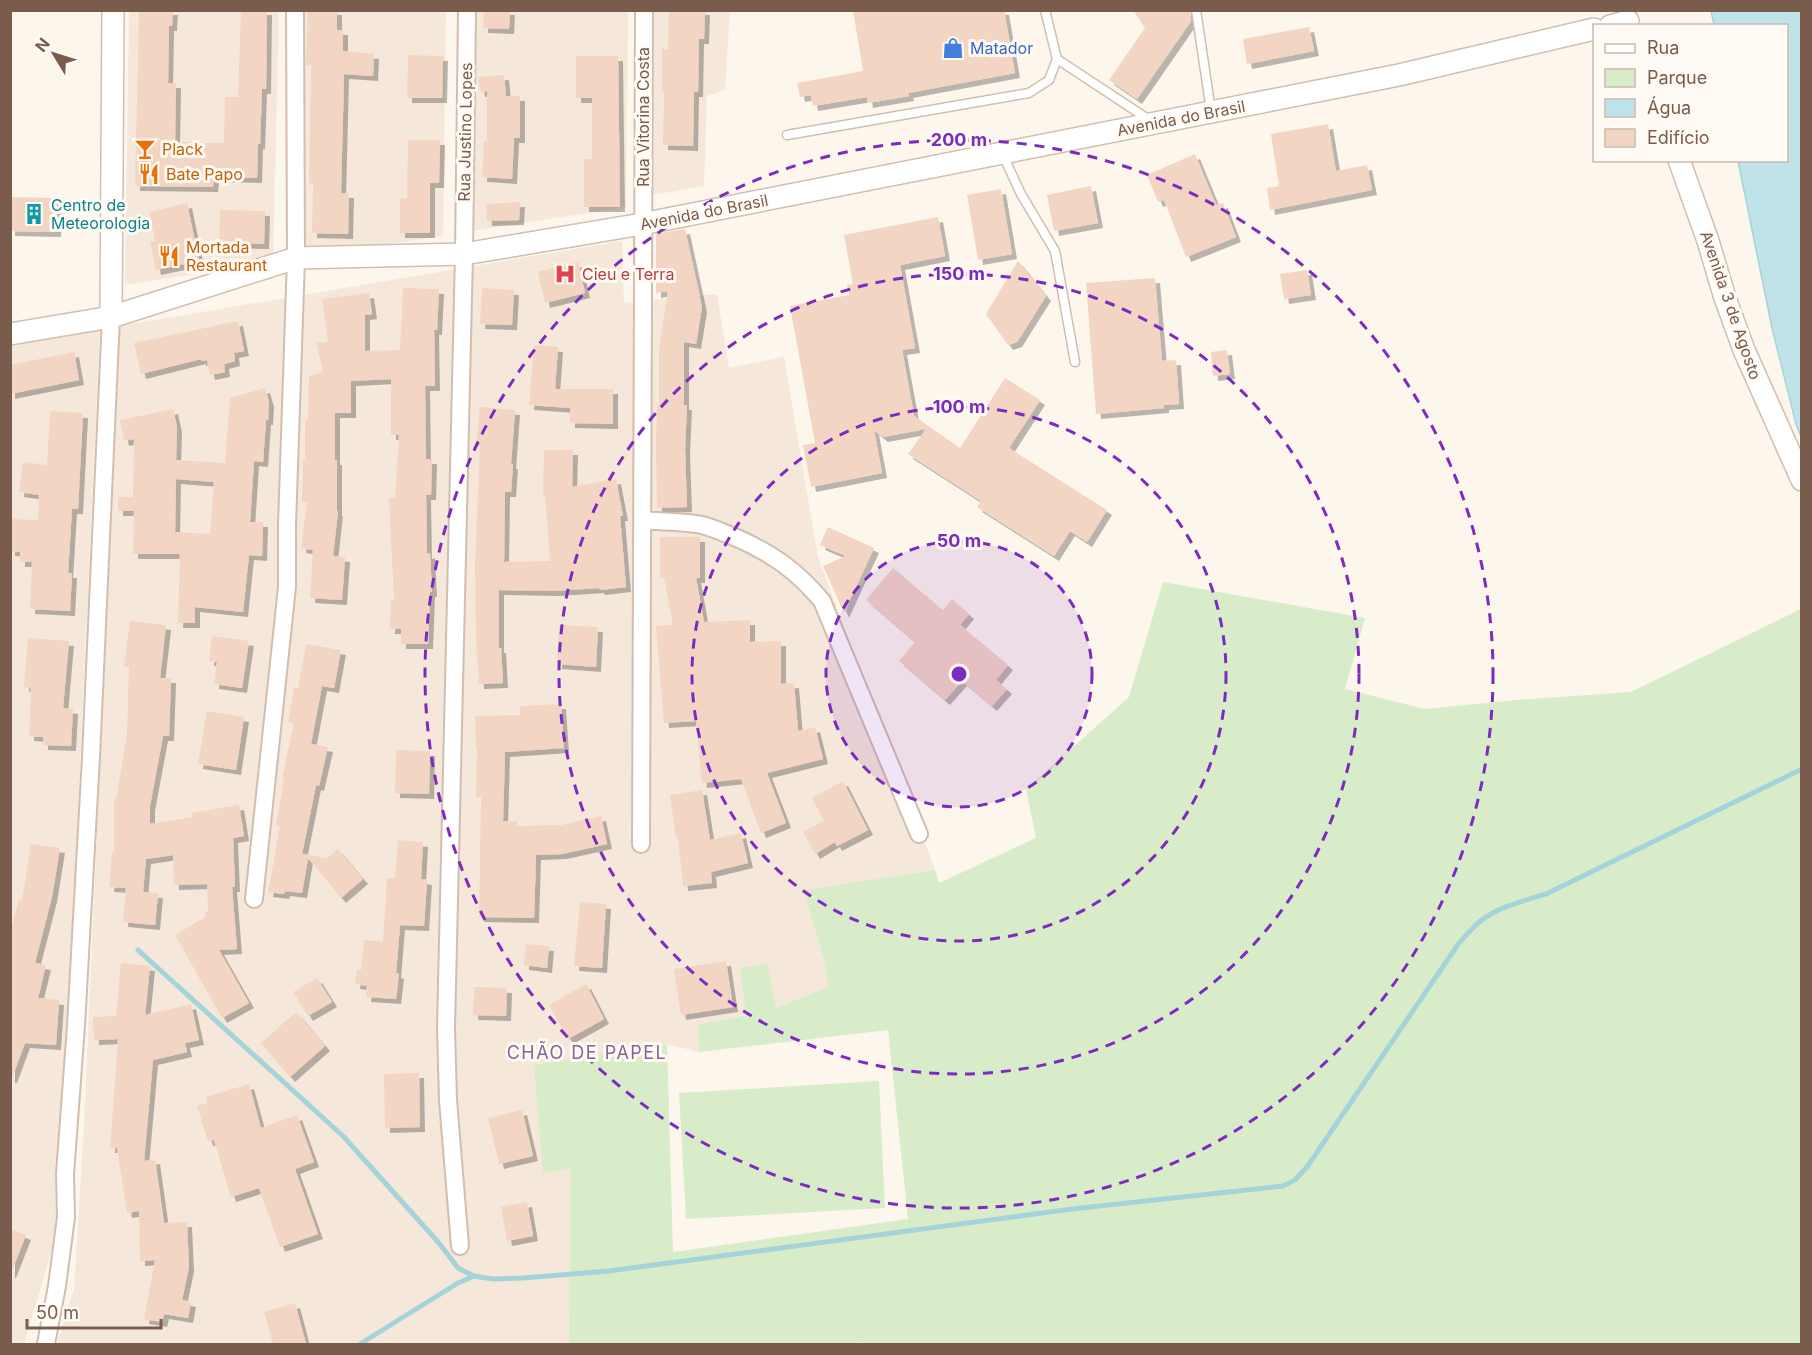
<svg xmlns="http://www.w3.org/2000/svg" width="1812" height="1355" viewBox="0 0 1812 1355" font-family="Inter,sans-serif">
<style>
.residential{fill:#f5e8da}
.green{fill:#d8ecc9}
.water{fill:#bfe3e8;stroke:#a5d3da;stroke-width:1.5}
.lines{fill:none;stroke-linecap:round;stroke-linejoin:round}
.stream{stroke:#a5d3da;stroke-width:5}
.building{fill:#f3d5c3;fill-rule:evenodd;filter:url(#shadow)}
.service-casing{stroke:#d1beb0;stroke-width:11}
.minor-casing{stroke:#d1beb0;stroke-width:20}
.tertiary-casing{stroke:#d1beb0;stroke-width:24}
.service{stroke:#fff;stroke-width:8}
.minor{stroke:#fff;stroke-width:16}
.tertiary{stroke:#fff;stroke-width:21}
.ring{fill:none;stroke:#7b2cbf;stroke-width:3;stroke-dasharray:10 8}
.labels{text-anchor:middle;dominant-baseline:central;stroke-width:6;stroke-linejoin:round;paint-order:stroke}
.shop-label{font-size:16px;fill:#366cbe;stroke:#fffaf3;text-anchor:start}
.street-label{font-size:16px;fill:#7a5c4d;stroke:#fffaf3}
.food-label{font-size:16px;fill:#c56008;stroke:#fffaf3;text-anchor:start}
.culture-label{font-size:16px;fill:#0d838f;stroke:#fffaf3;text-anchor:start}
.health-label{font-size:16px;fill:#be3a42;stroke:#fffaf3;text-anchor:start}
.neighbourhood-label{font-size:18px;letter-spacing:1.5px;fill:#846695;stroke:#fffaf3}
.centre{fill:#7b2cbf;stroke:#fffaf3;stroke-width:3}
.ring-label{font-size:18px;text-anchor:middle;font-weight:bold;fill:#7b2cbf;stroke:#fffaf3;stroke-width:6;stroke-linejoin:round;paint-order:stroke}
</style>
<defs>
<filter id="shadow"><feDropShadow dx="5" dy="5" stdDeviation="0" flood-color="#0004"/></filter>
</defs>
<rect width="100%" height="100%" fill="#fdf6ec"/>
<path class="residential" d="M129 11H279L273 262 125 285Z
M300 11H446L443 236 296 258Z
M474 11H628L626 207 472 231Z
M654 11H730L725 90 707 96 704 186 653 195Z
M622 241 624 303 717 294 729 368 784 357 818 557 935 870 803 890 824 959 828 987 776 1008 698 1025 699 1052 667 1044 544 1174 570 1169 569 1344H57L74 1289 84 1126 119 326Z
M100 328 59 1227 24 1344H11V343Z"/>
<path class="green" d="M1163 582 1365 618 1345 689 1425 709 1517 700 1631 692 1801 609V1344H867L862 1342 858 1344H569L570 1169 543 1174 534 1065 667 1044 673 1252 908 1219 888 1030 699 1052 698 1025 746 1015 740 967 768 964 776 1008 828 987 824 959 803 890 935 870 939 883 1036 838 1026 789 1129 697Z
M879 1081 885 1208 686 1219 679 1093Z"/>
<path class="water" d="M1711 11H1801V437L1796 424 1772 328 1738 161 1786 160V26L1714 25Z"/>
<g class="lines">
<path class="stream" d="M138 950 343 1136 439 1243 458 1268 474 1276
M360 1344 458 1283 474 1276 493 1279 523 1278 609 1271 1072 1209 1283 1186 1295 1180 1307 1167 1459 943C1465 936 1472 929 1479 922 1498 907 1523 901 1546 894L1802 769"/>
</g>
<path class="building" d="M139 10H173L172 26H169L168 83H176L175 142 224 143 225 97H238L241 10H267L266 89H262L260 144H258L257 178 214 177 213 187 135 186Z
M308 10H337V30H343V51L374 54 373 76 344 74 341 193H349L348 234 312 233 313 184 309 183 311 65H306Z
M484 10H510L509 29 483 28Z
M669 10H705L704 39H699L698 92H694L693 146 663 145 664 91H662V49H668Z
M853 10H1004L1015 73 908 93 909 96 868 103 867 97 813 106 811 95 800 97 797 83 863 71Z
M1133 10H1190L1191 21 1137 99 1109 80 1145 28Z
M1309 27 1314 51 1247 64 1243 39Z
M408 55 443 56 442 98H407Z
M576 56H618L620 207H584V159H592V98H576Z
M504 75 506 96H520V138H514L512 179 482 177 484 141 487 142V91L480 92 478 77Z
M1328 124 1336 171 1367 165 1372 190 1270 210 1267 188 1279 186 1271 134Z
M408 140H440L439 183H430V233H400V198H407Z
M1195 154 1216 205 1223 203 1236 237 1186 257 1164 200 1158 202 1147 175Z
M1091 186 1098 223 1054 231 1047 195Z
M1001 189 1012 254 978 260 967 195Z
M10 197 57 198 56 232 10 231Z
M520 202 519 220 487 221 486 204Z
M187 203 199 261 156 270 150 242 155 241 149 212Z
M220 210 265 211 264 244 219 243Z
M938 217 945 256 900 265 915 348 902 350 914 416 960 448 1005 378 1040 400 1009 448 1107 510 1087 542 1070 531 1054 556 977 507 981 501 908 454 926 429 883 437 874 430 882 473 811 487 803 445 815 443 790 306 849 295 847 285 853 284 844 235Z
M685 229 702 307 696 344 684 342V405H687L685 449 687 507 657 508 656 446 657 405H659V350L668 291 656 293V234Z
M1018 261 1046 296 1017 342 1008 345 986 314Z
M578 262 585 293 545 303 538 272Z
M1307 270 1311 295 1284 299 1280 274Z
M1155 278 1162 361 1176 360 1179 404 1164 405V408L1096 414 1086 283Z
M403 288 439 289 437 330H434L435 386H425L426 459H432L431 495H426L427 554 430 553 432 592H430L428 644H401V629H390L391 600H394L389 498H395L399 435H391V379L351 381V413H335V460H337V511H338L333 556 345 557 342 600 310 598 313 550 301 548 307 502H302L303 460H305V419H308L309 376 323 372 316 342H328L322 299 369 293 372 314 365 315V351L400 350Z
M482 288 514 290 512 325 480 324Z
M238 321 244 351 234 353 235 361 224 364 225 372 210 375 207 360 201 361V359L141 374 134 343Z
M534 345 558 347 555 389H613V424L570 423V408L529 405Z
M1227 350 1230 374 1213 376 1211 352Z
M74 352 79 380 10 394V365Z
M265 388 269 402 268 420H266L263 462 254 461 250 522H263L262 556 249 555 243 612 195 607V623H178L180 554H133L134 511H118V497H133L134 439 124 441 120 420 173 409 177 427 176 460 225 463 230 398ZM176 479 214 482 210 534 175 532Z
M480 407 515 410 511 464H513L511 492H505L504 562 550 561 545 495H543L544 450H573L572 487 616 479 623 516H620L626 587 600 590 599 588 554 591 499 590V648H501L503 683 479 684 476 639 475 566 480 446H476Z
M50 411 83 413 78 509H72L68 573H72L70 611 30 609 32 562H20V552L10 551V519L38 520 39 495 19 492 23 462 47 465Z
M828 527 874 548 844 613 823 566 846 556 820 545Z
M660 537H700V578H696L704 622 750 620V642L781 641V684L794 683 798 731 815 727 823 759 767 773 786 823 761 833 741 779 702 783 696 721 664 723 656 626 673 625 664 578H660Z
M893 568 943 610 952 599 969 614 960 625 1008 665 996 680 1007 689 992 706 962 681 945 700 899 661 915 642 866 600Z
M130 621 166 625 160 678H171L169 736H163L150 806V824L193 817 192 813 239 805 244 836 233 838 235 887H232L237 949 219 950 249 1003 222 1018 175 935 205 917V912L208 911 207 884 174 885 173 855 146 859 143 892 158 893 155 925 123 922 126 888 109 887 112 852H114V799H116L127 735 129 667H124Z
M559 625 598 627 596 667 557 664Z
M212 636 249 641 242 688 214 684 217 662 209 661Z
M28 638 69 641 63 708 73 709 71 746 43 745V737L29 736 31 688 24 687Z
M306 644 341 650 334 688 322 686 311 744 328 747 319 786 316 785 302 854 327 858 338 849 363 879 341 898 308 858 302 893 285 891 284 894 268 892 280 826 276 825 284 779H282L294 723 288 722 294 688H298Z
M561 704 564 748 505 752 503 821H517V826L561 825 601 816 607 844 562 854 536 855 534 918 479 917 481 797H476L477 749H476L475 716 520 715V706Z
M207 711 244 717 236 770 198 764Z
M396 750 430 751 429 794 395 793Z
M843 781 868 830 837 846 835 842 815 854 803 832 824 821 812 798Z
M702 790 710 840 741 833 748 863 711 872 712 883 683 886 678 838H676L670 795Z
M398 840 423 842 421 879 427 880 424 926 400 925 396 973 399 974 396 999 366 997 367 986 355 984 357 970H361L364 940 383 942 387 878H395Z
M31 844 60 848 52 897 35 963 46 965 38 998 59 1000 56 1045 25 1043 12 1078H10V934L19 900H22Z
M580 902 606 904 602 968 574 966Z
M526 944 549 946 547 968 524 965Z
M726 961 733 1007 681 1015 674 969Z
M121 963 150 966 145 1015 191 1004 199 1040 185 1043 187 1052 153 1060 144 1161 155 1159 164 1223 187 1222 189 1267 182 1300 191 1302 188 1318 164 1314 162 1322 144 1319 155 1260 140 1261 139 1211 127 1213 117 1148H110L118 1039 94 1040 93 1017 116 1016Z
M317 978 332 1002 308 1016 293 992Z
M586 984 604 1019 568 1039 549 1005Z
M474 987 507 988 506 1016 473 1015Z
M296 1012 325 1046 290 1077 261 1043Z
M419 1073 420 1127 385 1128 384 1074Z
M249 1084 261 1128 297 1115 314 1162 295 1169 318 1234 280 1247 259 1188 231 1197 214 1140 208 1141 197 1106 207 1103 206 1097Z
M522 1110 533 1156 499 1164 488 1118Z
M527 1202 533 1236 507 1241 501 1207Z
M10 1229 26 1235 11 1273H10Z
M295 1303 306 1344H273L264 1312Z"/>
<g class="lines">
<defs>
<path id="service" d="M1196 10 1211 111
M1057 59 1151 121
M787 135 1029 93 1049 80 1057 59 1045 10
M1002 153 1021 194 1055 251 1075 362"/>
<path id="minor" d="M642 520C661 522 683 521 702 525 714 528 726 534 737 538 773 554 797 571 822 601L919 834
M641 844 644 10
M254 899 287 587V525L296 258 295 10
M460 1246 448 1100 446 1028 464 254 467 10
M46 1344 57 1286 66 1217 65 1174 76 1026 91 757 111 317"/>
<path id="tertiary" d="M1610 26 1628 21
M1679 160 1708 241 1725 298 1744 350 1802 480
M111 317 113 10
M10 334 111 317 296 258 464 254 642 224 1399 75 1594 29"/>
</defs>
<use href="#service" class="service-casing"/>
<use href="#minor" class="minor-casing"/>
<use href="#tertiary" class="tertiary-casing"/>
<use href="#service" class="service"/>
<use href="#minor" class="minor"/>
<use href="#tertiary" class="tertiary"/>
</g>
<circle cx="959" cy="674" r="133" fill="#7b2cbf" fill-opacity=".12"/>
<g class="ring">
<circle cx="959" cy="674" r="133"/>
<circle cx="959" cy="674" r="267"/>
<circle cx="959" cy="674" r="400"/>
<circle cx="959" cy="674" r="534"/>
</g>
<defs>
<symbol id="shop-bare" viewBox="-9 -9 18 18"><path d="M-5-2.5h2.3a2.7 3.5 0 0 1 5.4 0H5L5.5 6h-11ZM-1.5-2.5h3a1.5 2.3 0 0 0-3 0Z" fill="#3f7fe0" stroke="#fffaf3" stroke-width="2.5" paint-order="stroke"/></symbol>
<symbol id="bar-bare" viewBox="-9 -9 18 18"><path d="M-6-5H6L.8 .8V4.5H3.5V6h-7V4.5H-.8V.8Z" fill="#e8710a" stroke="#fffaf3" stroke-width="2.5" paint-order="stroke"/></symbol>
<symbol id="restaurant-bare" viewBox="-9 -9 18 18"><path d="M-5-6h1v4h1v-4h1v4h1v-4h1v5L-1.5 .5V6h-2V.5L-5-1ZM5-6V6H3V1.5H1.5Q1.5-4 5-6Z" fill="#e8710a" stroke="#fffaf3" stroke-width="2.5" paint-order="stroke"/></symbol>
<symbol id="building-bare" viewBox="-9 -9 18 18"><path d="M-4-6H4V6H1V3H-1V6H-4ZM-2.5-4.3h1.7v1.8h-1.7ZM.8-4.3h1.7v1.8H.8ZM-2.5-1h1.7V.8h-1.7ZM.8-1h1.7V.8H.8Z" fill="#0f9aa8" stroke="#fffaf3" stroke-width="2.5" paint-order="stroke"/></symbol>
<symbol id="hospital-bare" viewBox="-9 -9 18 18"><path d="M-5-5h3v3.5h4V-5h3V5h-3V1.5h-4V5h-3Z" fill="#e0444e" stroke="#fffaf3" stroke-width="2.5" paint-order="stroke"/></symbol>
</defs>
<g fill-rule="evenodd">
<use href="#shop-bare" x="938" y="33" width="30" height="30"/>
<use href="#bar-bare" x="130" y="134" width="30" height="30"/>
<use href="#restaurant-bare" x="134" y="159" width="30" height="30"/>
<use href="#building-bare" x="19" y="199" width="30" height="30"/>
<use href="#restaurant-bare" x="154" y="241" width="30" height="30"/>
<use href="#hospital-bare" x="550" y="259" width="30" height="30"/>
</g>
<g class="labels">
<g class="shop-label">
<text x="970" y="48">Matador</text>
</g>
<g class="street-label">
<text transform="translate(643 117) rotate(-90)">Rua Vitorina Costa</text>
<text transform="translate(1181 118) rotate(-11)">Avenida do Brasil</text>
<text transform="translate(465 132) rotate(-89)">Rua Justino Lopes</text>
<text transform="translate(704 212) rotate(-11)">Avenida do Brasil</text>
<text transform="translate(1731 305) rotate(71)">Avenida 3 de Agosto</text>
</g>
<g class="food-label">
<text x="162" y="149">Plack</text>
<text x="166" y="174">Bate Papo</text>
<text x="186" y="247">Mortada<tspan x="186" dy="18">Restaurant</tspan></text>
</g>
<g class="culture-label">
<text x="51" y="205">Centro de<tspan x="51" dy="18">Meteorologia</tspan></text>
</g>
<g class="health-label">
<text x="582" y="274">Cieu e Terra</text>
</g>
<g class="neighbourhood-label">
<text x="587" y="1052">CHÃO DE PAPEL</text>
</g>
</g>
<circle cx="959" cy="674" r="9" class="centre"/>
<g class="ring-label">
<text x="959" y="146">200 m</text>
<text x="959" y="280">150 m</text>
<text x="959" y="413">100 m</text>
<text x="959" y="547">50 m</text>
</g>
<rect width="1812" height="1355" fill="none" stroke="#7a5c4d" stroke-width="24"/>
<rect x="1593" y="24" width="195" height="138" fill="#fffaf3" stroke="#cabbb1" stroke-width="1.5"/>
<rect x="1605" y="44" width="30" height="9" fill="#ffffff" stroke="#cabbb1" stroke-width="1.5"/>
<text x="1647" y="54" font-size="18" fill="#7a5c4d">Rua</text>
<rect x="1605" y="69" width="30" height="18" fill="#d8ecc9" stroke="#cabbb1" stroke-width="1.5"/>
<text x="1647" y="84" font-size="18" fill="#7a5c4d">Parque</text>
<rect x="1605" y="99" width="30" height="18" fill="#bfe3e8" stroke="#cabbb1" stroke-width="1.5"/>
<text x="1647" y="114" font-size="18" fill="#7a5c4d">Água</text>
<rect x="1605" y="129" width="30" height="18" fill="#f3d5c3" stroke="#cabbb1" stroke-width="1.5"/>
<text x="1647" y="144" font-size="18" fill="#7a5c4d">Edifício</text>
<g transform="translate(54 54) rotate(308)" stroke="#fffaf3" stroke-width="4.5" paint-order="stroke">
<path d="M0-4.5L10 22L0 15L-10 22Z" fill="#7a5c4d"/>
<text y="-9" font-size="16" font-weight="bold" text-anchor="middle" fill="#7a5c4d">N</text>
</g>
<path d="M27 1319v9h134v-9" fill="none" stroke="#7a5c4d" stroke-width="3"/>
<text x="36" y="1319" font-size="18" fill="#7a5c4d" stroke="#fffaf3" stroke-width="4.5" paint-order="stroke">50 m</text>
</svg>
